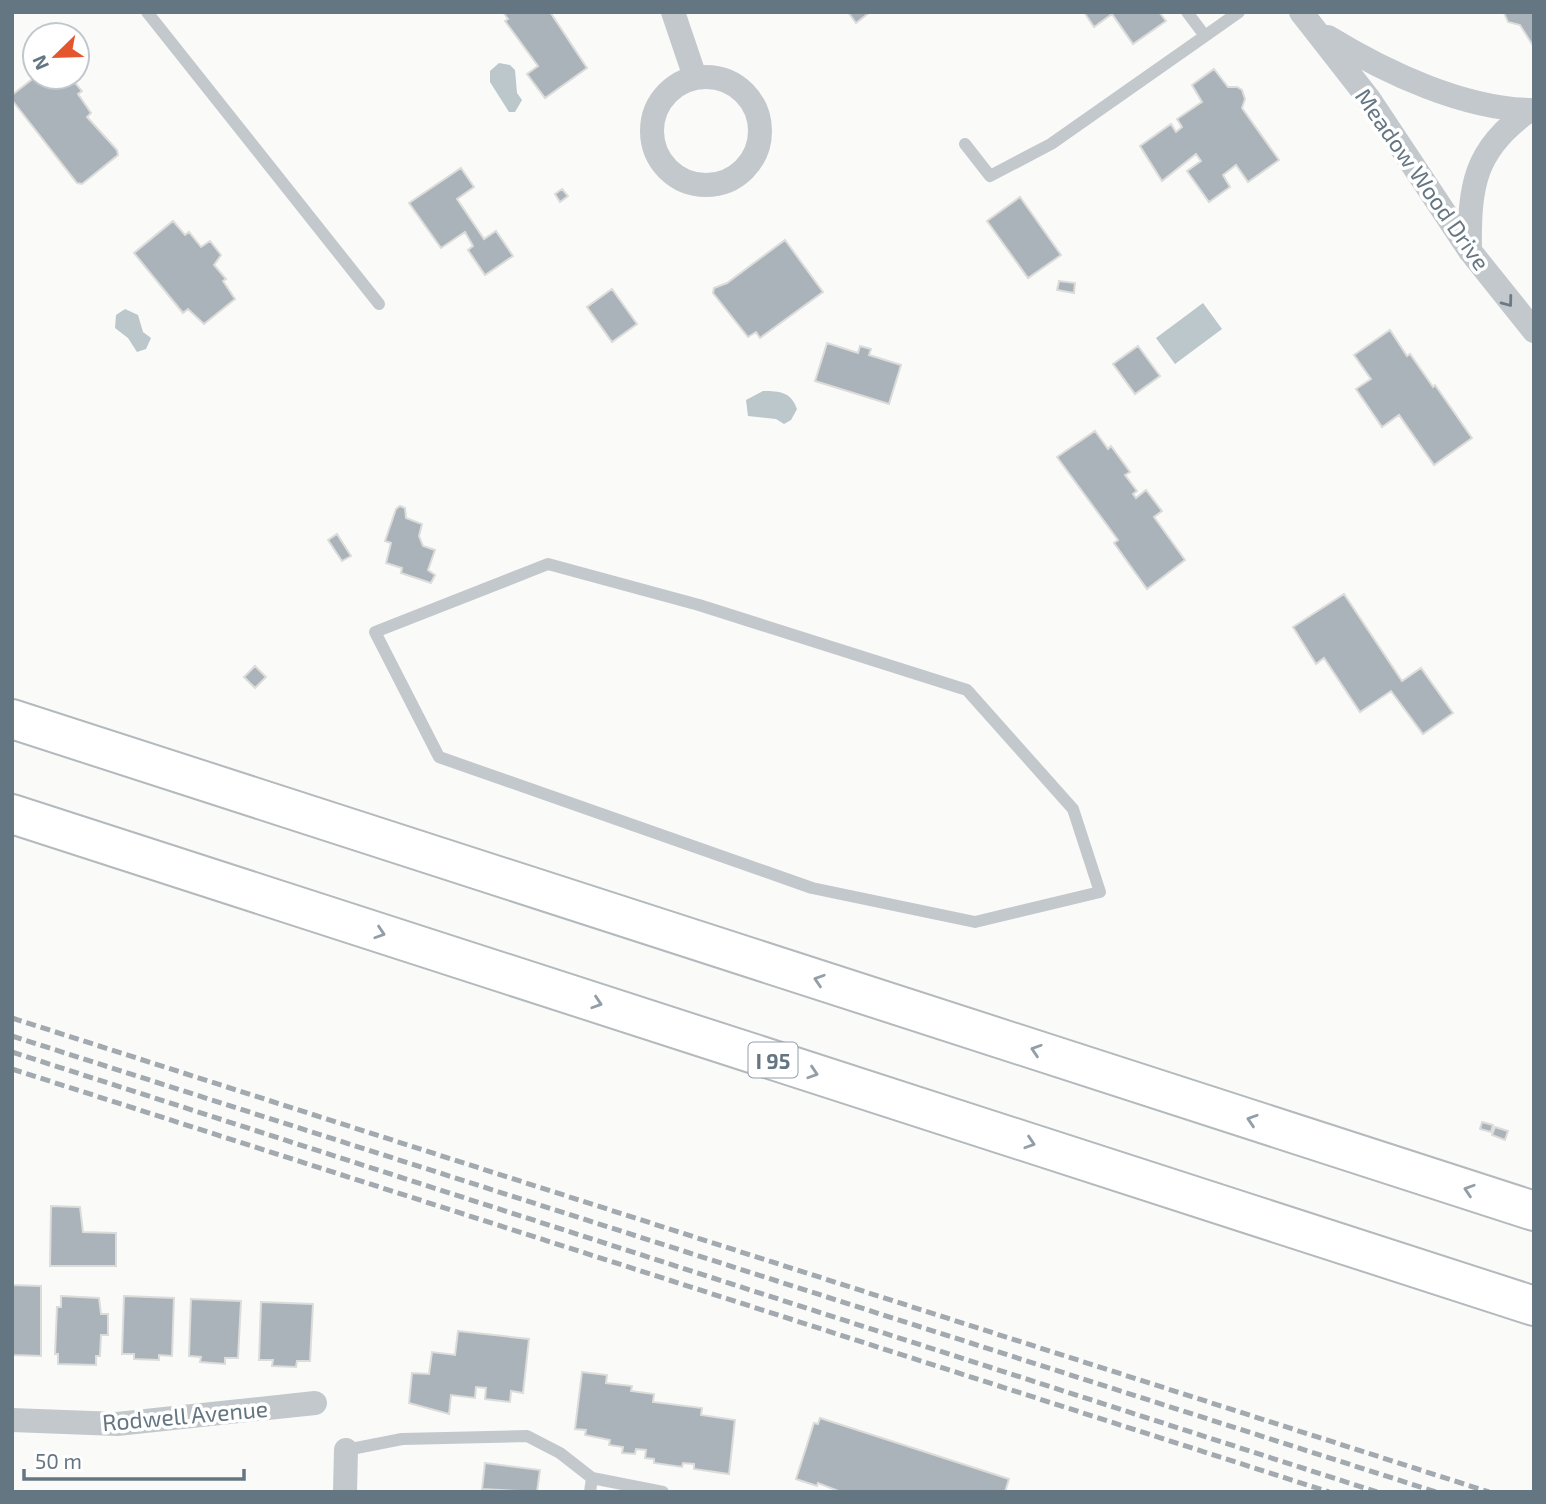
<svg xmlns="http://www.w3.org/2000/svg" width="1546" height="1504" viewBox="0 0 1546 1504" font-family="'Exo 2',sans-serif">
<style>
.water{fill:#bbc7cb}
.building{fill:#aab3b9;stroke:#dcdcda;stroke-width:2}
.lines{fill:none;stroke-linecap:round;stroke-linejoin:round}
.motorway-casing{stroke:#b4b9bd;stroke-width:42}
.service{stroke:#c3c8cc;stroke-width:12}
.minor{stroke:#c3c8cc;stroke-width:24}
.motorway{stroke:#fff;stroke-width:38}
.rail{stroke:#a2aab0;stroke-width:5;stroke-dasharray:10 5;stroke-linecap:butt}
.oneway{stroke:#6a7a87}
.oneway2{stroke:#939fa8}
.labels{text-anchor:middle;dominant-baseline:central;stroke-width:7;stroke-linejoin:round;paint-order:stroke}
.shield{fill:#fff;stroke:#939fa8;stroke-width:2}
.shield-label{font-size:21px;font-weight:bold;fill:#657683}
.street-label{font-size:23px;fill:#657683;stroke:#fff}
</style>
<rect width="100%" height="100%" fill="#fafaf8"/>
<path class="water" d="M499 63 510 65 515 70 517 93 522 100 515 112H509L490 82V71Z
M1203 303 1222 329 1175 364 1156 338Z
M125 309 138 315 143 332 151 338 146 349 137 352 128 338 115 328 116 315Z
M763 391C780 391 791 392 797 409L791 420 784 424 776 419 748 416 746 400Z"/>
<path class="building" d="M503 12H550L587 68 545 98 527 74 538 66 505 21 508 19Z
M848 12H870L856 23Z
M1084 12H1159L1166 21 1133 44 1112 14 1094 27Z
M1534 12V43L1532 44 1520 25 1508 22 1504 13Z
M1214 69 1228 87H1237L1242 90 1245 99 1242 108 1279 160 1248 182 1236 165 1223 175 1230 187 1209 202 1187 171 1201 161 1196 154 1162 181 1140 146 1171 124 1176 132 1182 127 1177 119 1202 102 1192 85Z
M35 77H61L67 81 71 78 82 91 78 94 91 113 87 117 117 150 118 155 82 184 77 183 12 100V95Z
M461 168 474 187 457 199 484 239 496 231 513 256 485 275 468 250 473 246 465 232 441 248 409 203Z
M562 189 568 196 560 202 555 194Z
M1020 197 1061 255 1028 278 987 221Z
M173 221 185 235 189 232 201 247 210 241 221 255 214 265 226 279 223 281 235 299 204 324 188 309 183 313 134 253Z
M785 240 823 292 760 338 756 332 748 337 713 293 714 288 727 283Z
M1059 281 1075 283 1074 293 1057 290Z
M612 289 637 324 612 342 587 307Z
M1390 330 1407 356 1410 354 1433 387 1435 385 1472 438 1434 465 1399 415 1382 427 1356 389 1371 379 1354 355Z
M827 343 858 353 860 346 871 349 869 355 901 365 889 404 815 381Z
M1138 346 1160 376 1135 394 1113 364Z
M1095 431 1108 449 1111 446 1130 472 1125 475 1137 491 1133 494 1136 498 1146 490 1162 511 1154 517 1185 560 1147 589 1114 543 1118 540 1057 457Z
M400 506 405 508 406 518 422 524 419 536 423 546 435 550 428 570 435 575 431 583 401 573 402 568 386 563 391 543 385 541 396 509Z
M337 534 351 556 342 561 328 540Z
M1344 594 1402 681 1421 668 1453 713 1423 734 1391 691 1360 712 1324 658 1316 664 1293 627Z
M255 666 266 677 255 688 244 677Z
M1482 1122 1493 1125 1491 1132 1480 1129Z
M1495 1127 1508 1131 1505 1140 1492 1135Z
M51 1206 80 1207 83 1232 116 1233V1266H50Z
M12 1285 41 1286V1356L12 1355Z
M61 1296 99 1298 101 1314H108V1335H101L100 1356H96V1365L58 1364V1354H55L57 1307H61Z
M124 1296 174 1298 172 1356 159 1355V1360L134 1359V1354H122Z
M191 1299 241 1301 238 1358H225V1364L200 1362 201 1357 189 1356Z
M261 1302 313 1304 310 1361H297L296 1367 272 1366 273 1360H259Z
M458 1331 529 1339 523 1393 511 1391 510 1402 485 1399 486 1388 476 1387 475 1398 451 1395 449 1414 409 1403 412 1373 429 1374 432 1352 455 1355Z
M582 1372 607 1375 606 1383 632 1386 631 1391 654 1394 653 1402 702 1408 701 1415 735 1420 729 1474 694 1469V1464L683 1463 682 1467 654 1463V1459L645 1458 646 1450 636 1449 635 1454 622 1453 623 1447 609 1445 610 1440 585 1435 586 1430 575 1429Z
M820 1418 1009 1479 1005 1492H841L818 1483 817 1486 796 1479 814 1423 818 1424Z
M485 1463 540 1470 537 1492 482 1489Z"/>
<g class="lines">
<defs>
<path id="motorway" d="M12 719 1534 1211
M12 814 1534 1306"/>
</defs>
<use href="#motorway" class="motorway-casing"/>
<path class="service" d="M147 12 379 304
M1187 12 1205 36 1239 12
M965 144 990 176 1051 144 1205 36
M548 564 699 605 967 690 1073 809 1100 892 975 922 812 888 439 757 375 632Z
M346 1450 402 1439 527 1436 560 1453 592 1478 663 1492
M590 1492 592 1478"/>
<path class="minor" d="M673 12 695 77
M1301 12 1369 99 1470 251 1534 331
M1328 37C1385 72 1465 110 1534 110
M652 131a54 54 0 1 1 108 0a54 54 0 1 1-108 0Z
M1470 251C1469 186 1474 149 1530 110
M12 1420 117 1424 315 1403
M345 1492 346 1450"/>
<use href="#motorway" class="motorway"/>
<path class="rail" d="M12 1018 1489 1492
M12 1036 1436 1492
M12 1052 1377 1492
M12 1069 1329 1492"/>
</g>
<defs><path id="oneway-chevron" d="M-2-3.5L2.5 0L-2 3.5" fill="none" stroke-width="1.6" stroke-linecap="round" stroke-linejoin="round" transform="scale(1.75)"/></defs>
<use class="oneway" href="#oneway-chevron" transform="translate(1508 302) rotate(53)"/>
<g class="oneway2">
<use href="#oneway-chevron" transform="translate(380 933) rotate(18)"/>
<use href="#oneway-chevron" transform="translate(819 980) rotate(-162)"/>
<use href="#oneway-chevron" transform="translate(597 1003) rotate(18)"/>
<use href="#oneway-chevron" transform="translate(1036 1050) rotate(-162)"/>
<use href="#oneway-chevron" transform="translate(813 1073) rotate(18)"/>
<use href="#oneway-chevron" transform="translate(1252 1120) rotate(-162)"/>
<use href="#oneway-chevron" transform="translate(1030 1143) rotate(18)"/>
<use href="#oneway-chevron" transform="translate(1469 1190) rotate(-162)"/>
</g>
<g class="labels">
<rect class="shield" x="748.5" y="1042.5" width="49" height="35" rx="5"/>
<g class="shield-label">
<text x="773" y="1060">I 95</text>
</g>
<g class="street-label">
<text transform="translate(1423 179) rotate(55)">Meadow Wood Drive</text>
<text transform="translate(185 1415) rotate(-5)">Rodwell Avenue</text>
</g>
</g>
<rect width="1546" height="1504" fill="none" stroke="#657683" stroke-width="28"/>
<g transform="translate(56 56) rotate(247)"><circle r="33" fill="#ffffff" stroke="#c1c8cd" stroke-width="2"/>
<path d="M0-5L12 26L0 18L-12 26Z" fill="#e4572e"/>
<text y="-10" font-size="19" font-weight="bold" text-anchor="middle" fill="#657683">N</text>
</g>
<path d="M24 1469v10h220v-10" fill="none" stroke="#657683" stroke-width="3.5"/>
<text x="35" y="1469" font-size="21" fill="#657683" stroke="#ffffff" stroke-width="5" paint-order="stroke">50 m</text>
</svg>
